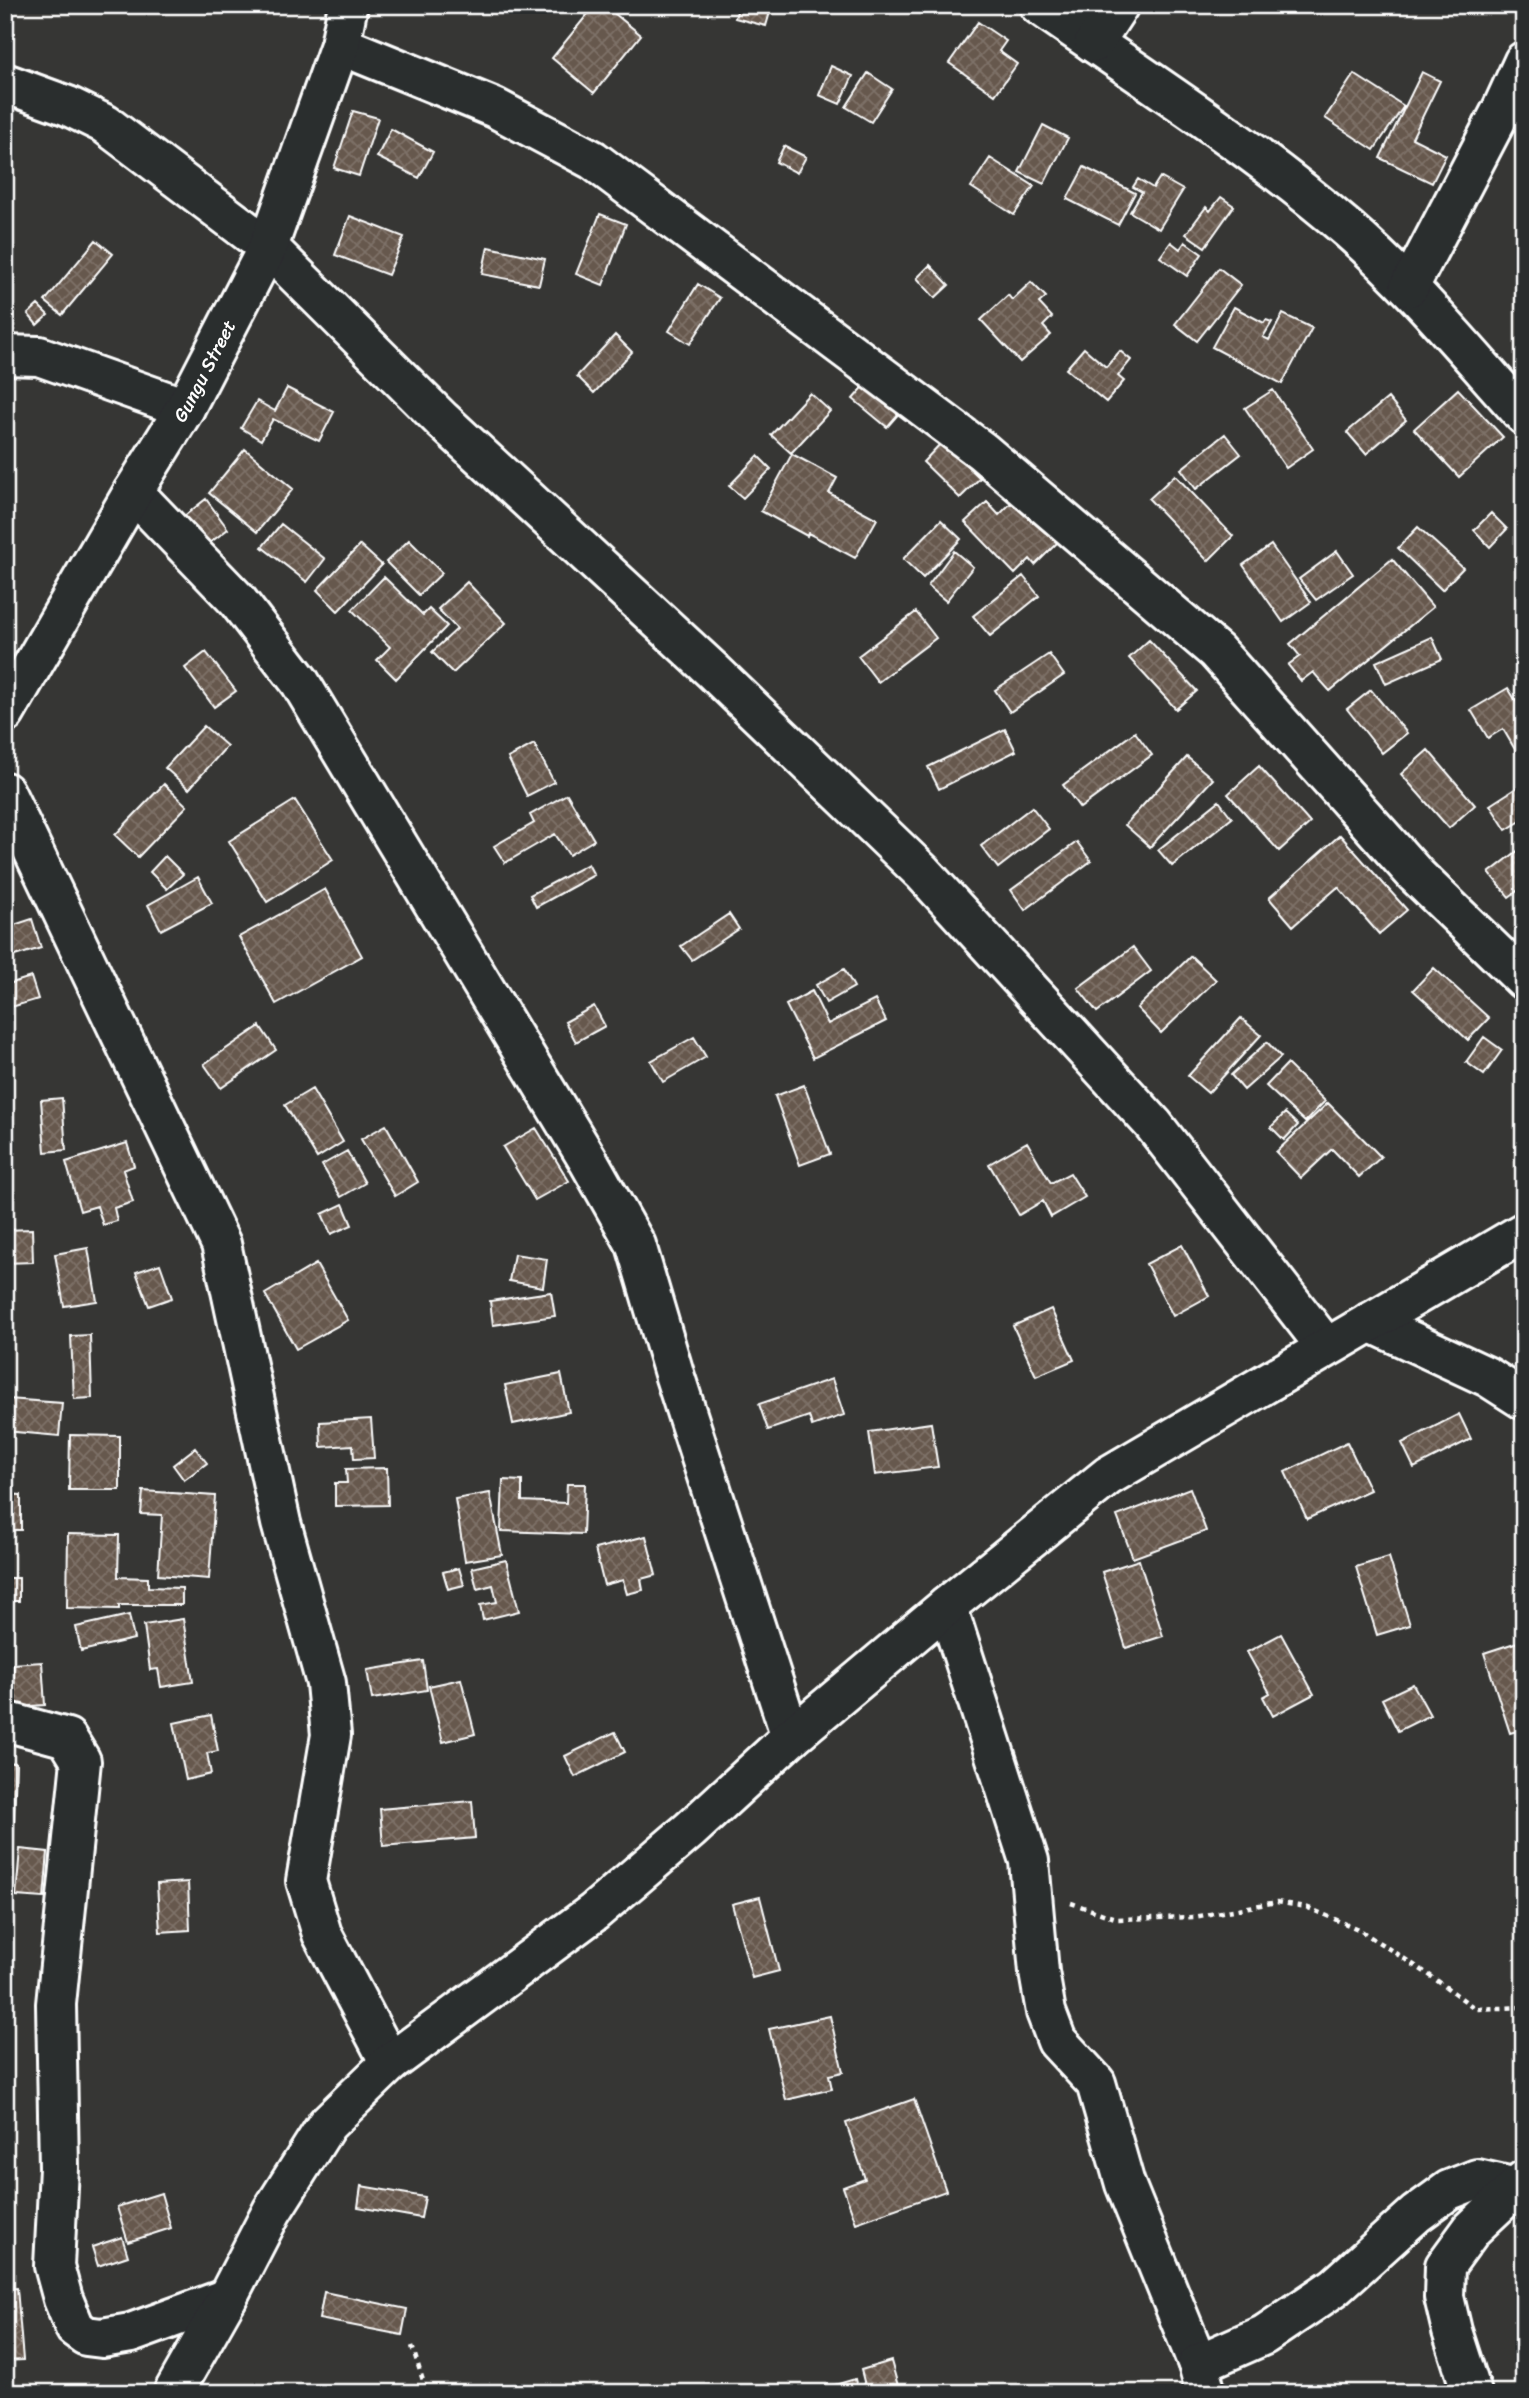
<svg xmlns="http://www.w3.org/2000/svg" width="1529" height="2398" viewBox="0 0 1529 2398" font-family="Sriracha,sans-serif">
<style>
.building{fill:url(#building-cross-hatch);stroke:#fff;stroke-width:2}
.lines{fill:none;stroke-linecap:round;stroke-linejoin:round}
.minor-casing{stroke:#fff;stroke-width:44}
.path{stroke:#fff;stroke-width:4.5;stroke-dasharray:5 5;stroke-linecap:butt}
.minor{stroke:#2a2d2e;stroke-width:38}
.labels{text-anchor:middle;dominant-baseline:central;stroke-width:6;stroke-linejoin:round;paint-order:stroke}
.street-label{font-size:19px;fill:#fff;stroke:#2a2d2e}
</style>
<defs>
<pattern id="building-cross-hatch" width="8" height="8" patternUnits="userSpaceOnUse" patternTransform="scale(1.75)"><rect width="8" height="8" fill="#66584d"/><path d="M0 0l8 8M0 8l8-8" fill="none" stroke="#7d7168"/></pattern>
</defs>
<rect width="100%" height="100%" fill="#363634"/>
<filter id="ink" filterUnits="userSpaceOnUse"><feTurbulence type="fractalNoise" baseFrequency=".0143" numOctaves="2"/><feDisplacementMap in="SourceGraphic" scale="14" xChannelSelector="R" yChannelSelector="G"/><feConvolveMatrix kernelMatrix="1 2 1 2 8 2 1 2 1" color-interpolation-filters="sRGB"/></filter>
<g filter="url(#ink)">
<path class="building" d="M595 5H604L641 35 594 93 552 58Z
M739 5H772L766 26 735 18Z
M978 22 1006 41 999 51 1017 64 995 95 949 63Z
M831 66 853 76 840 104 819 95Z
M1422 72 1440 81 1412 138 1446 155 1432 183 1380 158Z
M868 73 892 89 871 122 846 107Z
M1354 74 1404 106 1374 150 1325 118Z
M353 111 378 118 359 176 334 168Z
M1043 125 1068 138 1044 184 1019 172Z
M391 129 433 152 419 178 377 157Z
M784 146 806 157 797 173 776 162Z
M990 158 1034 186 1014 215 971 187Z
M1084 167 1135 193 1118 225 1067 199Z
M1160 177 1183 190 1159 229 1130 212 1142 192 1133 187 1138 179 1153 188Z
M1221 197 1234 206 1205 247 1186 234 1206 207 1210 211Z
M600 214 626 224 603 285 576 274Z
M350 216 404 237 388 275 335 255Z
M96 240 113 254 62 315 45 301Z
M1171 242 1180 249 1185 242 1202 254 1187 276 1160 257Z
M488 247 545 259 539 285 482 274Z
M930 265 949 285 935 298 917 278Z
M1219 268 1241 285 1197 341 1175 324Z
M1031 282 1046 297 1039 303 1052 317 1043 326 1051 335 1020 362 981 320 1008 295 1012 300Z
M698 284 720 298 690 344 669 331Z
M38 305 48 315 37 325 28 314Z
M1234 307 1264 323 1266 320 1272 322 1263 337 1269 340 1283 314 1312 328 1282 384 1212 347Z
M615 335 632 352 594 393 577 376Z
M1084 348 1106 367 1120 351 1131 360 1118 376 1124 381 1106 402 1066 369Z
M873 376 907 404 887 427 853 399Z
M287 388 334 412 319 441 273 419 261 440 241 428 257 401 275 411Z
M1458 389 1503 437 1459 477 1414 429Z
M1273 390 1313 449 1286 468 1245 408Z
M810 393 830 411 791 453 771 435Z
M1388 398 1406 420 1366 454 1347 432Z
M1225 434 1241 454 1196 489 1181 469Z
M942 442 980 478 960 498 923 462Z
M245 449 293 489 257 532 209 493Z
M792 454 837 478 829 493 877 519 855 558 808 533 807 536 761 511Z
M758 456 771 469 743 498 729 486Z
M1175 475 1233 536 1208 561 1149 499Z
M1025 489 1068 532 1035 565 1030 559 1015 574 965 522 987 502 999 515Z
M206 499 228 529 207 545 183 517Z
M1491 513 1507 529 1490 547 1474 530Z
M941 520 961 539 923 578 903 559Z
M281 524 325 559 307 582 262 547Z
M1418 527 1463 568 1442 590 1398 548Z
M409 540 442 573 419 595 386 562Z
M360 545 382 565 338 611 317 590Z
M1271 545 1311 602 1283 622 1243 565Z
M954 551 973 567 946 601 928 586Z
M1337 551 1353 574 1316 600 1299 579Z
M1392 559 1433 607 1330 691 1313 672 1301 681 1288 665 1300 656 1290 644Z
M1023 576 1039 596 990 636 973 616Z
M384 577 423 615 429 609 447 626 396 679 377 660 390 647 352 610Z
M467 582 506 623 453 673 432 652 457 629 438 609Z
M916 612 936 638 878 682 858 656Z
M1432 637 1442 659 1386 684 1376 662Z
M1149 640 1197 691 1176 709 1129 658Z
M206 652 236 691 214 707 185 668Z
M1049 654 1064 675 1010 712 995 690Z
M1508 688 1524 714V756L1520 758 1503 729 1488 738 1471 710Z
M1371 690 1407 733 1382 753 1347 709Z
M204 726 227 746 189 789 165 768Z
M1005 729 1016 751 939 789 928 767Z
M1135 732 1152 755 1080 808 1063 785Z
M534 744 554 782 527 796 508 758Z
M1428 750 1475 805 1449 828 1401 774Z
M1187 757 1213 779 1150 847 1125 825Z
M1259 766 1310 823 1279 851 1228 794Z
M1524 783V819L1506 830 1490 805Z
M164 784 187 806 138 857 115 835Z
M567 794 594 840 569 855 555 834 505 863 494 846 534 823 530 815Z
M295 800 333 860 267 902 229 841Z
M1219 801 1232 818 1172 866 1158 850Z
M1032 807 1049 829 998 868 981 846Z
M1340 835 1407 910 1379 934 1338 887 1293 926 1269 898Z
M1077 842 1091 861 1025 910 1011 890Z
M1524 846V886L1509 897 1489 873Z
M165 856 183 874 167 889 150 872Z
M588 864 594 875 536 907 530 895Z
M198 877 212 903 161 930 148 905Z
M325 889 362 956 276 1004 239 937Z
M729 914 739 929 692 960 681 946Z
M32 919 41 948 5 959V928Z
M1133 947 1151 971 1097 1012 1078 988Z
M1191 956 1216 980 1161 1033 1137 1008Z
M1434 968 1489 1018 1468 1040 1413 990Z
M844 969 854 987 826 1003 816 985Z
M31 977 38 999 5 1009V985Z
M812 991 828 1024 875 1000 886 1021 813 1058 786 1005Z
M594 1006 605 1026 576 1042 565 1022Z
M1241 1018 1261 1035 1208 1093 1188 1076Z
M260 1026 276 1050 221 1088 204 1064Z
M694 1037 706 1057 663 1082 651 1061Z
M1484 1037 1502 1050 1484 1075 1466 1062Z
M1267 1042 1281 1057 1244 1090 1231 1075Z
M1287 1064 1325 1101 1305 1122 1266 1086Z
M804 1085 830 1154 800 1165 775 1096Z
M312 1089 343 1142 317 1158 285 1105Z
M62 1098 66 1150 45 1152 41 1100Z
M1328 1103 1381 1157 1359 1177 1332 1149 1301 1178 1276 1152Z
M1285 1113 1298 1125 1284 1140 1271 1127Z
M386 1125 418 1182 395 1196 361 1139Z
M536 1128 569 1181 535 1200 503 1147Z
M1027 1142 1051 1183 1070 1173 1085 1197 1051 1217 1043 1201 1019 1215 989 1164Z
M127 1143 134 1166 123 1170 133 1202 114 1208 117 1221 103 1225 97 1206 80 1211 66 1162Z
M347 1151 365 1183 341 1197 322 1165Z
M343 1204 352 1225 331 1234 322 1214Z
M32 1229 33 1262 5 1263V1230Z
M1182 1245 1209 1296 1173 1316 1146 1264Z
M88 1248 97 1301 64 1306 55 1254Z
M514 1254 547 1259 543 1287 509 1281Z
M160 1264 172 1298 149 1306 136 1272Z
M316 1264 348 1320 296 1349 265 1294Z
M551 1292 555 1316 493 1325 490 1301Z
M1051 1309 1074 1360 1036 1376 1013 1326Z
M90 1335 92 1398 74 1399 71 1336Z
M561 1374 569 1412 513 1424 505 1385Z
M832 1379 844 1415 812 1426 809 1416 768 1430 759 1404Z
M8 1399 62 1403 59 1436 5 1431Z
M1459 1414 1471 1439 1414 1468 1402 1443Z
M371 1419 374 1458 354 1459 353 1445 321 1447 320 1422Z
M931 1423 938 1467 875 1475 869 1432Z
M70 1435 120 1436V1490H69Z
M1347 1442 1370 1490 1307 1519 1285 1472Z
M195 1448 207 1463 184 1480 173 1465Z
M387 1468 388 1505 335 1506V1483H347L346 1469Z
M503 1480 522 1481V1501L566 1503 567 1484H585L583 1534 501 1531Z
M1190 1488 1206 1531 1133 1558 1117 1516Z
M143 1491 215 1496 209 1579 158 1575 162 1515 141 1514Z
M490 1493 502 1555 465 1561 455 1499Z
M5 1494 21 1495V1530H5Z
M68 1534 119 1535 118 1577 148 1578V1587L182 1588V1605H119V1609L67 1608Z
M646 1536 656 1575 641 1579 643 1590 627 1594 623 1580 604 1585 595 1549Z
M1389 1557 1410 1625 1377 1635 1356 1567Z
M506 1560 519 1611 483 1620 480 1605 497 1602 493 1585 477 1589 472 1568Z
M1139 1560 1163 1636 1126 1648 1102 1572Z
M459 1568 464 1585 448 1589 443 1572Z
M5 1578H19V1601H5Z
M129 1615 134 1639 81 1651 76 1627Z
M183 1619 193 1682 161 1687 158 1669 150 1670 144 1625Z
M1281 1634 1314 1694 1273 1716 1263 1697 1270 1693 1247 1652Z
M1524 1640V1729L1510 1733 1484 1653Z
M423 1661 427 1690 372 1699 367 1670Z
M42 1662 45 1705 16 1707 13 1664Z
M461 1679 475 1734 443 1742 429 1686Z
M1413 1684 1430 1715 1398 1731 1382 1699Z
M211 1715 218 1751 207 1753 211 1774 186 1780 174 1723Z
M615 1732 625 1752 575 1777 565 1756Z
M5 1762 16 1763 13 1850 5 1849Z
M1524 1780V1811L1515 1783Z
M472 1801 475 1838 383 1846 380 1809Z
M20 1849 48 1852 44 1898 16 1896Z
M188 1882 190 1930 160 1932 157 1884Z
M760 1897 779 1971 752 1978 732 1904Z
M830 2016 843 2072 829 2075 832 2089 786 2100 769 2029Z
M914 2099 946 2191 856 2223 843 2187 865 2179 846 2123Z
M361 2186 425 2197 421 2218 358 2207Z
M161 2193 171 2228 128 2242 117 2207Z
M122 2237 128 2256 98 2266 92 2247Z
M17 2288 23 2360 5 2361V2289Z
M324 2292 407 2309 402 2335 319 2319Z
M891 2361 900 2393H867L861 2370Z
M855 2379 858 2393H808Z"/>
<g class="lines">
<defs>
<g id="minor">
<path d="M1039 5C1143 78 1253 147 1349 230 1413 286 1467 352 1524 415"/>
<path d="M1094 43 1119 5"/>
<path d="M340 45 495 108 593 160 982 451 1216 651 1416 875 1524 980"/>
<path d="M5 83 68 106 105 124 268 247 442 420 712 670 922 872 1153 1124 1326 1347"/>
<path d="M1409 287 1502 109 1524 61"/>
<path d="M5 355 39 356 185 408"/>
<path d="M133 492 237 600 300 682 588 1160 636 1245 675 1377 791 1737"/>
<path id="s1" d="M5 713 133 492 185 408 268 247 340 45 348 5"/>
<path d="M5 792 221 1244 281 1523 326 1683 331 1735 306 1881 322 1934 390 2063"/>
<path d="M1370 1322 1488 1377 1524 1400"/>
<path d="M947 1606 1029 1861 1039 1972 1046 2012 1057 2041 1096 2083 1125 2184 1198 2364 1206 2393"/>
<path d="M5 1721 67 1738 81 1761 56 2004 59 2168 54 2266 63 2299 75 2328 86 2336 102 2338 131 2333 227 2298"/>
<path d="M1198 2364 1264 2335 1335 2287 1416 2214 1449 2190 1477 2179 1517 2188 1524 2187"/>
<path d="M173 2393 227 2298 272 2211 327 2124 390 2063 594 1912 690 1830 791 1737 947 1606 1108 1476 1524 1232"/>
<path d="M1472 2393 1452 2331 1444 2297 1445 2266 1472 2229 1524 2180"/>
</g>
</defs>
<use href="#minor" class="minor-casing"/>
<path class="path" d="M1071 1903 1118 1919 1194 1917 1277 1902 1306 1907 1358 1929 1428 1974 1476 2009 1524 2007
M412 2346 427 2393"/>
<use href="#minor" class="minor"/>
</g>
</g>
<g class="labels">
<g class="street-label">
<text stroke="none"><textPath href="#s1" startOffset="396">Gungu Street</textPath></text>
</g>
</g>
<rect width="1529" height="2398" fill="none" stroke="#2a2d2e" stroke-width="28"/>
<rect x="14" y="14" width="1501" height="2370" fill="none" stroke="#fff" stroke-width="2.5" filter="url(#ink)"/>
</svg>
